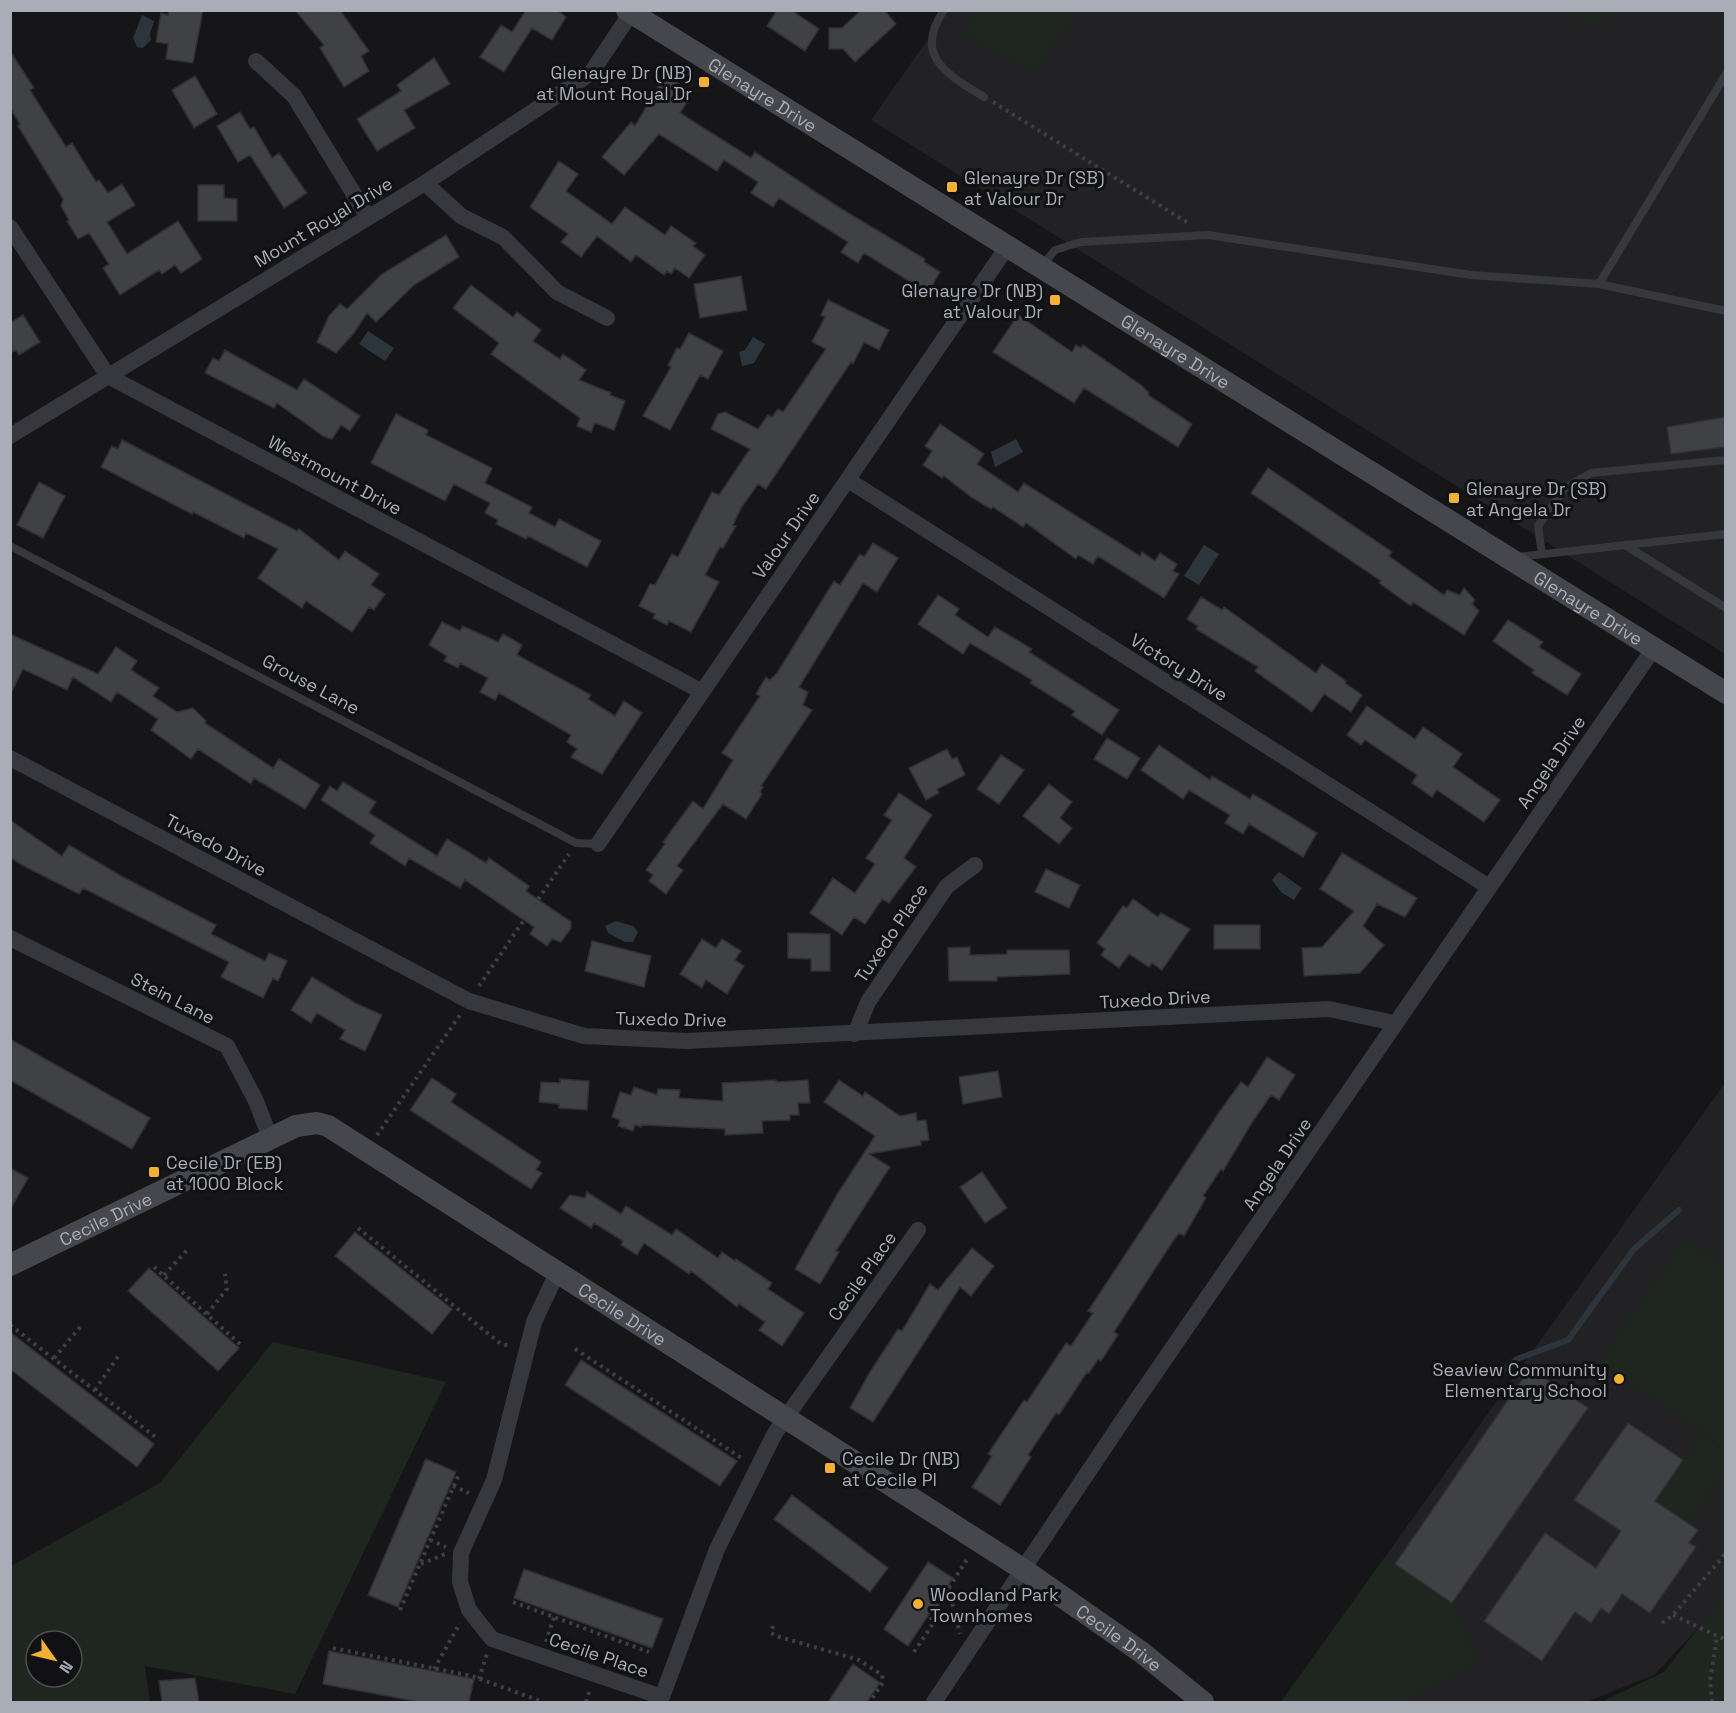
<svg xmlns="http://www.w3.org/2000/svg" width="1736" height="1713" viewBox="0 0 1736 1713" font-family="'Space Grotesk',sans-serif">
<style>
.built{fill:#222225}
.green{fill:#1e261f;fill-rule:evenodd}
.water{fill:#2c353c}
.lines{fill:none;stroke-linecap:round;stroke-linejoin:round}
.stream{stroke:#2c353c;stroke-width:6}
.building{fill:#404145;stroke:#303034;stroke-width:1.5}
.path{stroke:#3d3f44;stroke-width:4;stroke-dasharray:3 4.5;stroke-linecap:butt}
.lane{stroke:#37383d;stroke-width:8}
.street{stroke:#37383d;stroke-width:16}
.secondary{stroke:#45474d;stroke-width:22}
.poi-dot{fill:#f2b134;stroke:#111113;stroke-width:2}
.labels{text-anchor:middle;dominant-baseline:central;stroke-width:6;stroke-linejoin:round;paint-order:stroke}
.poi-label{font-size:18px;fill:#a8adb8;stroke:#111113;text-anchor:start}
.street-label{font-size:18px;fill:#a8adb8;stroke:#111113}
</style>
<rect width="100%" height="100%" fill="#161618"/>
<path class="built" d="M948 11H1725V654L871 120Z
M1725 1083V1599L1654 1675 1586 1702H1281Z"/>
<path class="green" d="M976 11V10L1078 11 1034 72 963 35Z
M1566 11 1610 10V11L1596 29Z
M1685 1239 1725 1267V1449L1600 1361Z
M273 1342 446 1382 295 1694 145 1666 150 1702H11V1566L160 1483ZM36 1641H72V1677H36Z
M1701 1435 1725 1452V1472L1689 1524 1655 1501Z
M1385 1557 1452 1603 1480 1663 1400 1702H1281Z
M1725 1594V1702H1601L1664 1672Z"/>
<path class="water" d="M142 15 154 21 150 34 151 40 143 48 137 47 133 38Z
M368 331 394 348 385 361 359 344Z
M753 337 765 344 754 363 742 366 739 352 745 350Z
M1016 439 1023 452 995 467 991 452Z
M1204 545 1219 554 1199 585 1184 576Z
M1279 872 1302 888 1294 900 1281 892 1272 880Z
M616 921 633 926 638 932 633 942H625L608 933 605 926Z"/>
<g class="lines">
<path class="stream" d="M1495 1376 1517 1359 1568 1340 1634 1249 1679 1210"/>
</g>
<path class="building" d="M169 10H203L193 63 166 59 168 44 156 42 161 13 168 15Z
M295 10H340L369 51 361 56 369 71 344 87 320 48 324 45Z
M526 10H557L566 17 552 40 532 28 504 72 480 57 501 25 512 32Z
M777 10H791L819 29 805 51 767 26Z
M861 10H884L896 24 855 62 843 49H829V28H842Z
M10 51 34 88 30 90 66 147 72 143 96 182 99 180 108 193 122 184 135 205 107 222 127 254 178 221 202 259 181 273 175 265 162 274 159 270 120 295 103 268 109 264 89 233 78 239 67 221 69 220 61 206 63 199 18 126 20 124 10 108Z
M434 58 450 84 404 110 415 128 377 151 357 119 401 91 397 85Z
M665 75 693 93 680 113 751 158 755 152 840 208 925 259 924 262 940 272 928 293 864 253 858 263 841 252 848 242 779 198 773 207 751 193 758 182 724 160 717 171 659 134 624 175 602 157 631 122 635 126Z
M195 76 217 114 194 128 172 90Z
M240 112 250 129 254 127 272 158 279 153 307 193 284 208 250 155 238 162 217 126Z
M559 161 578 174 566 191 612 224 625 207 665 235 671 226 696 243 693 246 705 255 689 278 675 268 671 274 667 271 664 275 636 255 631 262 597 236 581 257 561 242 568 234 530 207Z
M198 185H224V198L237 199V221H198Z
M446 235 459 257 414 285 376 322 367 313 354 333 336 353 317 342 329 316 340 304 347 309 382 274Z
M741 276 747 310 700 318 694 284Z
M471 285 513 317 517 312 541 330 533 341 560 359 563 354 586 370 579 380 611 393 610 395 625 401 614 430 595 423 591 432 577 426 580 418 491 354 499 343 453 308Z
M828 300 889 330 879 350 864 342 853 364 851 362 766 489 758 484 741 508 733 525 736 526 723 548 720 547 705 575 719 582 691 632 669 621 667 625 653 618 655 614 639 606 650 584 655 585 672 554 678 557 712 492 719 495 750 449 711 429 718 414 725 412 758 429 768 415 772 417 778 409 783 412 826 349 812 342 825 317 821 315Z
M23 315 40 342 19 355 16 350 10 353V323Z
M1018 315 1072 352 1076 345 1081 348 1083 345 1141 385 1149 393 1148 395 1192 424 1178 447 1084 388 1074 403 993 352Z
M689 333 723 351 708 379 700 375 670 430 643 416 671 367 668 365 677 348 680 349Z
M225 350 297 390 304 379 360 416 350 431 341 425 332 439 323 436 277 403 274 408 205 373 213 358 219 361Z
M396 414 428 430 426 435 492 468 485 483 532 507 529 513 555 527 559 519 601 541 587 567 528 536 526 539 496 524 498 520 485 513 490 503 454 484 445 501 371 463Z
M1725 417V447L1671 454 1667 427Z
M940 424 984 454 977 464 1018 492 1024 483 1140 556 1142 552 1155 561 1160 553 1177 564 1173 571 1179 574 1164 598 1098 556 1093 564 1078 555 1076 559 1026 523 1023 527 993 507 991 509 971 497 944 476 942 478 923 465 932 451 925 446Z
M122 440 297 531 299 529 339 560 345 551 379 574 371 585 385 594 374 610 369 607 352 632 306 601 302 608 258 578 278 549 246 533 244 538 193 512 192 514 101 467 112 446 118 449Z
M1268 468 1392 552 1389 556 1444 595 1447 590 1460 595 1464 588 1475 600 1472 604 1479 611 1464 635 1413 602 1411 606 1379 583 1381 581 1251 493Z
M39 482 65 496 43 538 17 525Z
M873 543 898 558 877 592 863 583 799 687 808 692 803 705 812 710 761 786 763 787 760 792 762 794 746 819 723 804 677 866 683 870 666 894 649 881 653 875 646 870 665 844 663 842 693 801 703 809 733 760 722 753 760 696 756 694 766 677 770 680 777 673 834 581 840 585 860 554 864 557Z
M938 595 959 609 955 615 988 637 995 627 1032 649 1029 652 1119 710 1102 735 1072 715 1075 711 1030 683 1032 680 970 643 963 654 918 624Z
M1201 597 1222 610 1224 607 1316 673 1322 664 1346 681 1345 683 1362 695 1351 712 1324 694 1312 712 1255 671 1258 667 1196 629 1198 626 1187 619Z
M1508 620 1543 642 1539 647 1581 674 1567 695 1532 673 1534 670 1493 641Z
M442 622 460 631 463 626 498 642 503 634 522 645 517 655 591 695 588 699 615 716 624 701 642 713 602 774 571 757 577 749 567 742 571 735 499 693 495 700 480 692 488 678 460 663 458 668 444 661 447 656 429 645Z
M10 634 98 674 116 647 137 661 131 670 159 688 153 696 177 712 193 708 206 721 205 723 273 768 279 759 320 785 305 809 254 778 251 784 198 749 191 759 151 730 158 719 117 692 111 702 73 677 67 690 23 669 10 695Z
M1367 706 1415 739 1423 727 1462 754 1453 767 1500 800 1484 822 1437 790 1432 797 1412 783 1417 775 1365 740 1361 745 1347 735Z
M1107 738 1140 758 1127 779 1094 759Z
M1159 745 1210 780 1212 776 1250 799 1253 794 1317 833 1303 857 1249 824 1243 834 1225 823 1230 815 1189 790 1183 799 1141 770Z
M947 749 952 759 957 757 965 775 937 789 939 793 926 800 909 768Z
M1001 755 1024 770 999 804 977 789Z
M343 782 376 802 369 813 437 856 447 839 486 863 489 858 529 886 526 891 571 922V928L561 942 552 939 547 946 530 934 534 927 465 880 460 888 409 858 405 866 370 843 375 835 321 800 330 786 337 791Z
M1049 784 1072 802 1060 818 1072 828 1059 844 1023 816Z
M899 793 932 815 904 858 916 867 889 903 882 899 865 924 854 917 842 935 810 913 833 878 855 893 875 864 866 858 892 820 884 815Z
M10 820 62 856 69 845 123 877 216 925 211 934 265 961 269 953 287 961 278 981 273 978 263 998 221 977 229 962 83 888 79 894 22 865 10 857Z
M1342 853 1417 898 1405 917 1377 904 1363 926 1384 945 1360 973 1304 976 1302 948 1322 947 1354 911 1320 889Z
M1046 869 1080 885 1069 908 1035 892Z
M1133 899 1158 917 1161 913 1190 929 1162 970 1152 963 1149 967 1129 954 1119 968 1101 955 1105 949 1097 943 1123 906 1127 908Z
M1214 925H1260V949H1214Z
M788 933 830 934V971H811V959L788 958Z
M702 939 716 948 722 939 741 951 735 960 744 966 727 994 706 980 702 988 680 974Z
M592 941 651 956 644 987 585 971Z
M970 947V955L1007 954V950H1069L1070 974 997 977V981H949L948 948Z
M312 977 357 1004 382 1015 365 1051 340 1039 345 1030 317 1013 311 1023 291 1010Z
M10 1039 150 1118 132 1149 10 1080Z
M1267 1057 1295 1075 1279 1100 1271 1095 1251 1124 1223 1171 1221 1169 1203 1196 1206 1198 1184 1236 1179 1233 1173 1241 1114 1332 1118 1335 1101 1361 1098 1359 1089 1373 1087 1372 1059 1415 1056 1413 1028 1455 1031 1457 1000 1505 972 1487 992 1456 988 1454 1024 1400 1027 1402 1066 1343 1071 1346 1093 1313 1088 1311 1220 1111 1241 1082 1248 1087Z
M998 1071 1002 1097 963 1104 959 1077Z
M432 1078 456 1094 451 1102 541 1162 536 1170 542 1173 531 1189 410 1110Z
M560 1079 589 1081 587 1110 559 1108V1104L539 1102 541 1082 560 1083Z
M776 1080V1082L808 1080 810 1103H798L799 1115H790V1120L762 1121 763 1133 725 1135V1129L642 1125 641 1127 635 1125 633 1131 618 1126 620 1120 612 1117 620 1092 631 1095 634 1087 657 1095 658 1089 680 1090 679 1098 723 1101 722 1083Z
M839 1080 863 1096 865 1092 900 1116 916 1113 917 1121 926 1120 929 1140 921 1141V1145L869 1154 890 1167 836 1251 839 1252 820 1284 795 1269 838 1193 875 1136 824 1102Z
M10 1168 28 1178 10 1210Z
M982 1172 1007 1208 985 1223 960 1187Z
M587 1192 621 1214 626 1206 672 1235 676 1229 718 1258 722 1252 735 1261 736 1259 772 1283 768 1289 804 1313 782 1346 759 1330 765 1322 739 1304 737 1307 691 1271 689 1274 644 1243 637 1255 621 1245 623 1241 594 1223 591 1228 560 1208 570 1195 585 1198Z
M355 1232 452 1309 432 1334 335 1256Z
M972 1248 994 1266 971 1296 960 1287 873 1422 850 1408 870 1372 898 1329 902 1331 930 1284 938 1290Z
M149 1268 239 1348 218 1371 128 1291Z
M10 1332 154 1444 137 1467 10 1369Z
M581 1360 737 1461 720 1486 565 1385Z
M1530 1368 1588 1408 1452 1603 1395 1564Z
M1628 1423 1683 1460 1655 1501 1698 1530 1689 1543 1696 1547 1650 1613 1622 1594 1609 1614 1601 1608 1591 1623 1575 1612 1542 1661 1484 1621 1545 1533 1596 1568 1621 1531 1574 1500Z
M426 1459 456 1472 398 1607 368 1595Z
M792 1495 888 1568 870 1592 774 1519Z
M928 1562 953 1578 908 1646 884 1629Z
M524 1569 663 1619 652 1648 514 1598Z
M329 1651 474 1679 469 1702H419L323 1684Z
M853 1664 880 1683 867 1702H828Z
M195 1678 199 1702H162L159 1681Z"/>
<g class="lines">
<path class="path" d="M993 102 1188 223
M479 986 569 854
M377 1135 460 1015
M358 1228 501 1344 511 1346
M154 1267 241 1345
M164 1275 189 1248
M207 1314 227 1289 225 1274
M10 1325 158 1439
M575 1349 743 1459
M54 1358 81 1326
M95 1390 119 1355
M453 1486 469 1493
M430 1540 446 1547
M421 1564 445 1554
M949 1589 960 1634
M513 1602 649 1652
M400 1610 459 1474
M1673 1615 1726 1640
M1662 1623 1673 1615 1726 1553
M773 1626 771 1633 776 1636 859 1660 882 1675 883 1682 870 1702
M546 1642 554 1617
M333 1648 472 1676 543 1702
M914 1652 932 1625 931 1615 968 1558
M434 1669 460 1623
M479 1679 487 1654
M586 1702 590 1689
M1712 1702 1710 1681 1717 1637"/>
<path class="lane" d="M944 10C912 57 949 75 984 97
M1042 266 1055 250 1081 242 1208 235 1471 275 1599 284 1726 311
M1599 284 1726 74
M1625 545 1726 608
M10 546 576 843 598 844
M1542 554 1538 526 1565 488 1591 473 1726 460
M1517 557 1726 534"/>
<path class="street" d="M256 61 294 96 368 217
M425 183 461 216 503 237 557 292 607 318
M10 227 108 376 701 691
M10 436 425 183 591 73 631 13
M848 480 1489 887
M10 758 469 1001 584 1036 686 1041 1329 1009 1394 1023
M598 844 1007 247
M10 938 227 1046 256 1101 270 1138
M855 1034 868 1002 947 886 975 865
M558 1271 534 1322 494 1480 461 1553 460 1582 469 1610 492 1639 662 1697 717 1549 775 1433 918 1230
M934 1702 1125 1417 1654 648"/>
<g class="secondary">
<path id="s1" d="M627 10 1726 693"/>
<path id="s2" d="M10 1265 296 1126 317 1123 328 1126 1024 1570 1141 1652 1203 1702"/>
</g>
</g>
<g class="poi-dot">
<rect x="698" y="76" width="12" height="12" rx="3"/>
<rect x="946" y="181" width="12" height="12" rx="3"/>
<rect x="1049" y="294" width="12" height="12" rx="3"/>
<rect x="1448" y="492" width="12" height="12" rx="3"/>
<rect x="148" y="1166" width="12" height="12" rx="3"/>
<circle cx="1619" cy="1379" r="6"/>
<rect x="824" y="1462" width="12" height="12" rx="3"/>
<circle cx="918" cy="1604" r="6"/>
</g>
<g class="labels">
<g class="poi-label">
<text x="692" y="72" text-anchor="end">Glenayre Dr (NB)<tspan x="692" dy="21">at Mount Royal Dr</tspan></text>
<text x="964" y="177">Glenayre Dr (SB)<tspan x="964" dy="21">at Valour Dr</tspan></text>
<text x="1043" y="290" text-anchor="end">Glenayre Dr (NB)<tspan x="1043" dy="21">at Valour Dr</tspan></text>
<text x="1466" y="488">Glenayre Dr (SB)<tspan x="1466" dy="21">at Angela Dr</tspan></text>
<text x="166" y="1162">Cecile Dr (EB)<tspan x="166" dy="21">at 1000 Block</tspan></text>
<text x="1607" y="1369" text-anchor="end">Seaview Community<tspan x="1607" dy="21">Elementary School</tspan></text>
<text x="842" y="1458">Cecile Dr (NB)<tspan x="842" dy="21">at Cecile Pl</tspan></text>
<text x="930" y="1594">Woodland Park<tspan x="930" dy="21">Townhomes</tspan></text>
</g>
<g class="street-label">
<text stroke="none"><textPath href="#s1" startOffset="160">Glenayre Drive</textPath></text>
<text transform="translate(323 222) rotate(-31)">Mount Royal Drive</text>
<text stroke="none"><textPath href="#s1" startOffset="646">Glenayre Drive</textPath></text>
<text transform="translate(335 475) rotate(28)">Westmount Drive</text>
<text transform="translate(786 535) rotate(-55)">Valour Drive</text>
<text stroke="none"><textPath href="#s1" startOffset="1132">Glenayre Drive</textPath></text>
<text transform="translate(1179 667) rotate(32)">Victory Drive</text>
<text transform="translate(311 684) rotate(28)">Grouse Lane</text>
<text transform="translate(1551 762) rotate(-56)">Angela Drive</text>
<text transform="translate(216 845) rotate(28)">Tuxedo Drive</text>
<text transform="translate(891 933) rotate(-56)">Tuxedo Place</text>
<text transform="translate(173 998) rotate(27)">Stein Lane</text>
<text transform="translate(1155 999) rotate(-3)">Tuxedo Drive</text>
<text transform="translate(671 1019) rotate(1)">Tuxedo Drive</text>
<text transform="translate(1277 1164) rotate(-56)">Angela Drive</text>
<text stroke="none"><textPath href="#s2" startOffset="106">Cecile Drive</textPath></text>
<text transform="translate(862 1276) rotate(-55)">Cecile Place</text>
<text stroke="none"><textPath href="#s2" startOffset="700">Cecile Drive</textPath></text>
<text stroke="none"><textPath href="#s2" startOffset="1293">Cecile Drive</textPath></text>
<text transform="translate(599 1655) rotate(19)">Cecile Place</text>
</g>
</g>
<rect width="1736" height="1713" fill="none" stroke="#a8adb8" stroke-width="24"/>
<g transform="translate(54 1659) rotate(124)"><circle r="28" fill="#111113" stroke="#4d4f55" stroke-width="1.5"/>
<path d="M0-4.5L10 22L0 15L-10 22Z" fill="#f2b134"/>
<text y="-9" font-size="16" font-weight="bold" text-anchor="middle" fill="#a8adb8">N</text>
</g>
</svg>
